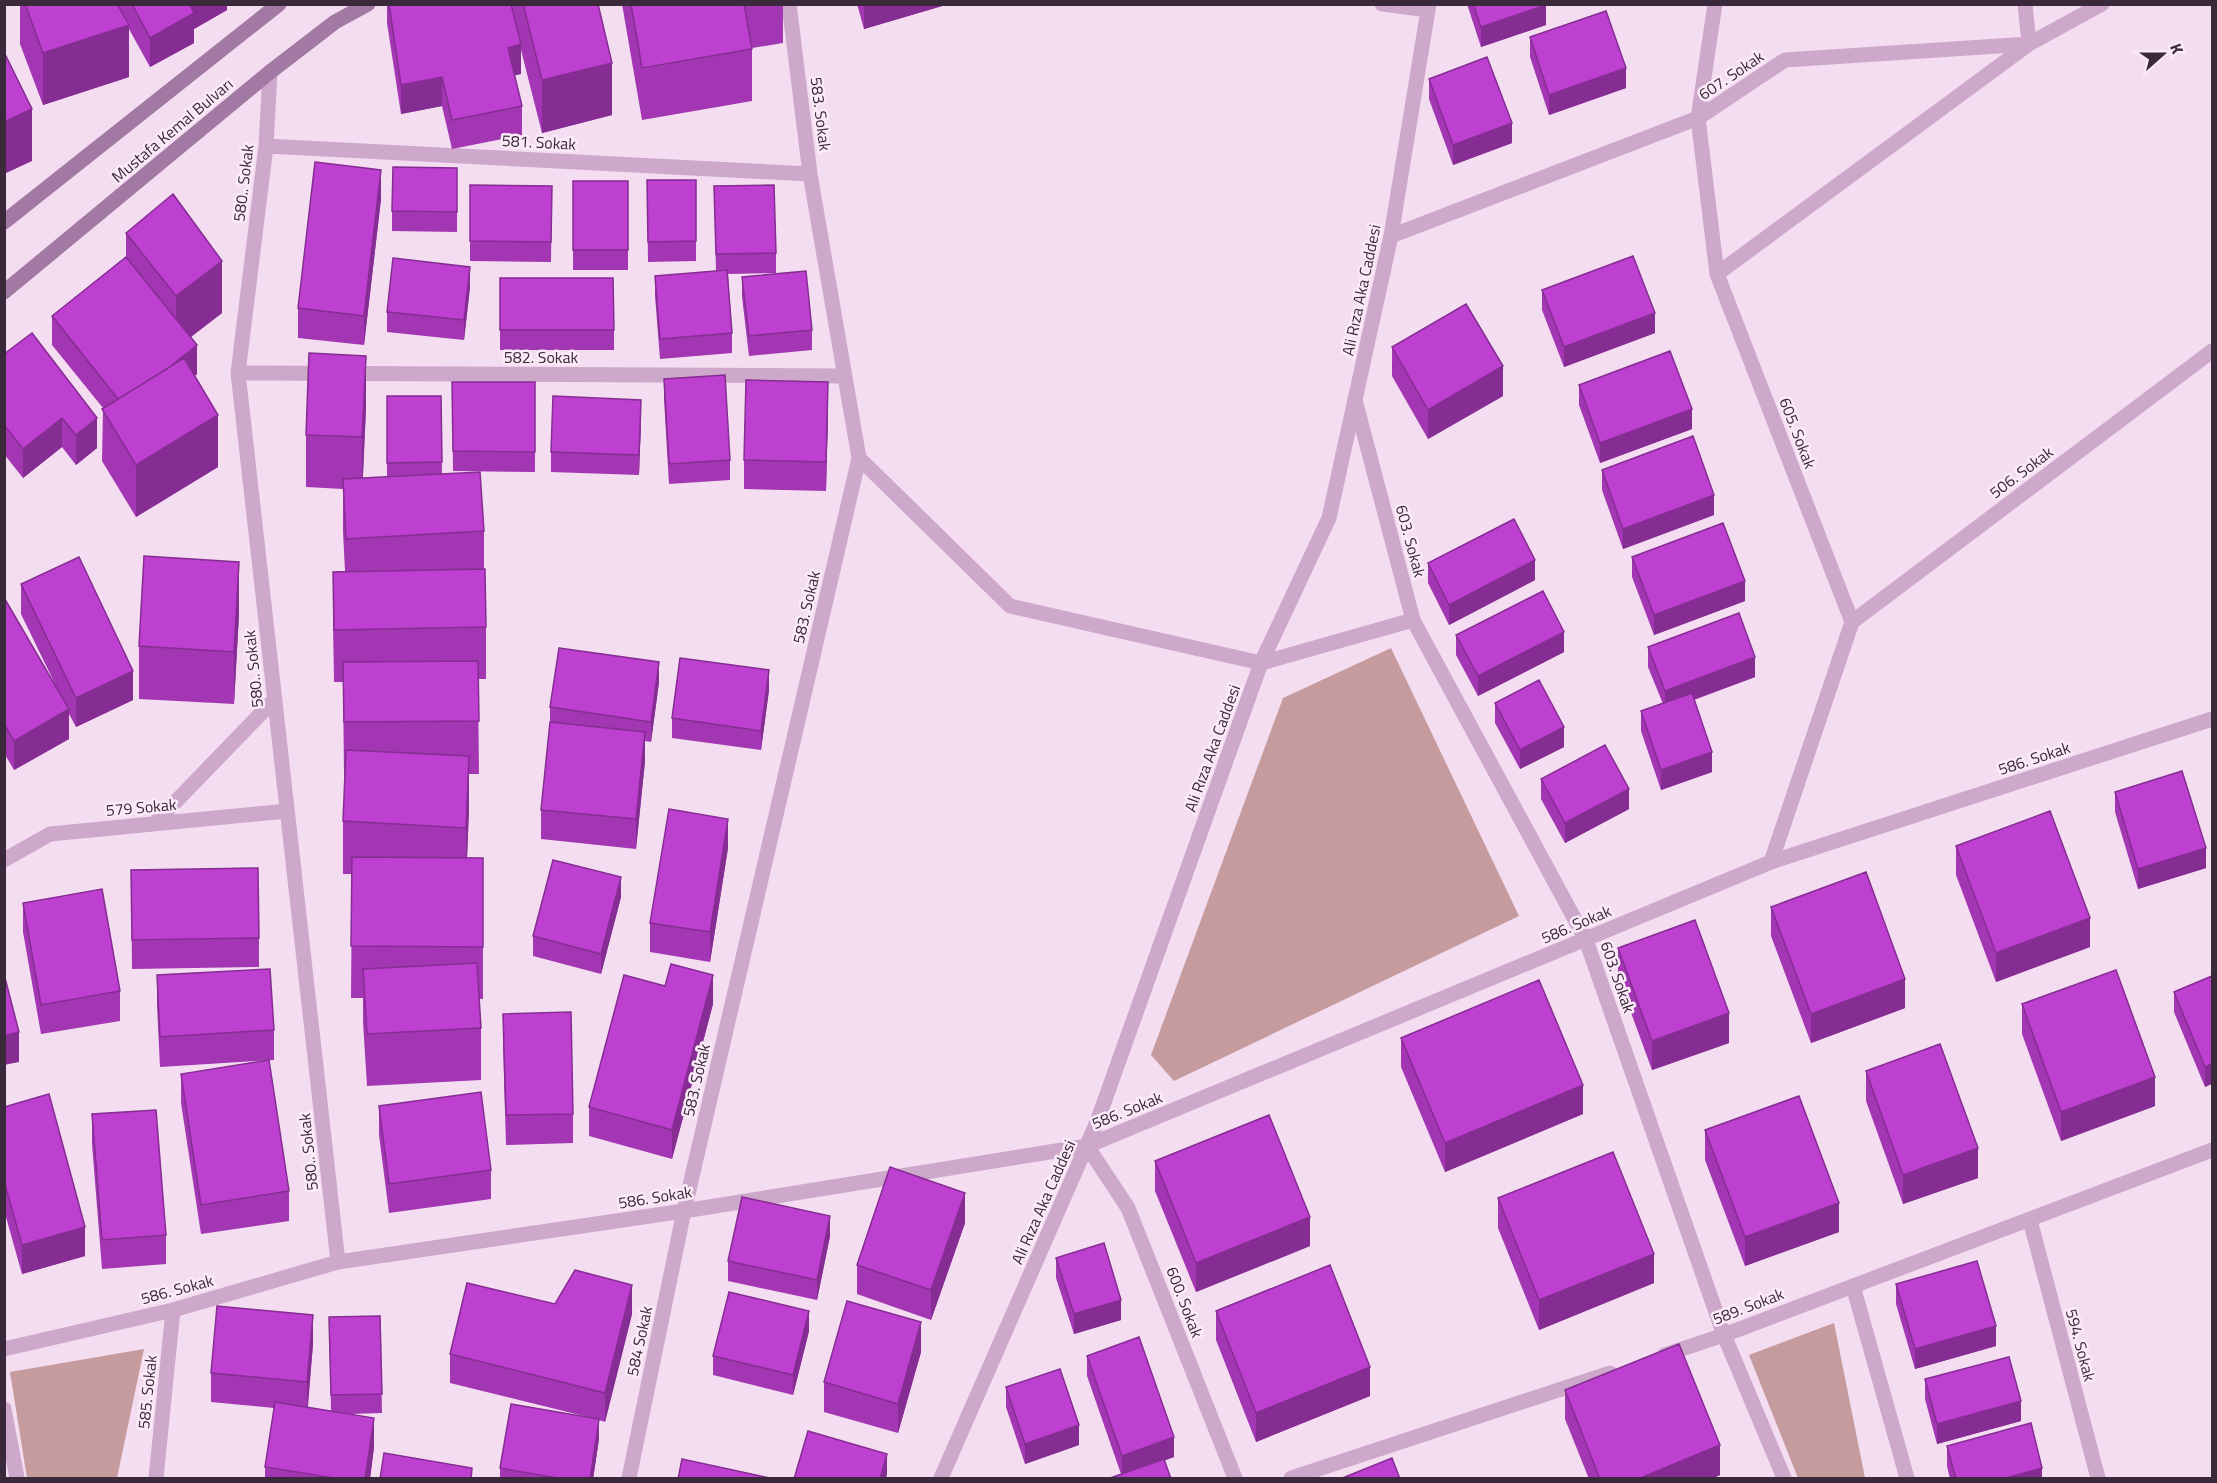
<svg xmlns="http://www.w3.org/2000/svg" width="2217" height="1483" viewBox="0 0 2217 1483" font-family="'Titillium Web',sans-serif">
<style>
.green{fill:#c59b9d}
.lines{fill:none;stroke-linecap:round;stroke-linejoin:round}
.minor{stroke:#cea8cb;stroke-width:15}
.tertiary{stroke:#cea8cb;stroke-width:15}
.secondary{stroke:#a279a2;stroke-width:15}
.wall{fill:#a337b3}
.shaded-wall{fill:#852d92}
.building{fill:#be40d0;stroke:#852d92;stroke-width:1.5}
.labels{text-anchor:middle;dominant-baseline:central;stroke-width:5;stroke-linejoin:round;paint-order:stroke}
.street-label{font-size:16px;fill:#39293a;stroke:#fbeaf8}
</style>
<rect width="100%" height="100%" fill="#f4ddf1"/>
<path class="green" d="M1391 648 1519 916 1174 1081 1151 1055 1283 698Z
M1834 1323 1865 1478H1798L1749 1355Z
M144 1349 117 1478H27L10 1372Z"/>
<g class="lines">
<path class="minor" d="M1382 4 1428 10
M1715 4 1698 118 1717 274 1852 622 1771 862
M270 72 266 146 238 373 338 1262
M266 146 810 174
M1391 236 1698 118 1785 60 2029 44 2102 4
M1717 274 2029 44 2025 4
M238 373 843 376
M1355 400 1413 620 1586 940 1724 1335 1784 1478
M859 458 1010 606 1261 663 1413 620
M1852 622 2212 351
M155 823 275 699
M4 860 50 834 287 811
M1087 1146 1128 1208 1235 1478
M2030 1220 2098 1478
M1853 1286 1907 1478
M4 1349 173 1310 338 1262 684 1211 1087 1146 1771 862 2212 719
M1664 1355 1724 1335 2212 1150
M4 1409 17 1478
M156 1478 173 1310
M629 1478 684 1211 859 458 810 174 789 4
M1291 1478 1610 1373"/>
<path class="tertiary" d="M941 1478 1097 1122 1261 663 1329 518 1391 236 1429 4"/>
<path class="secondary" d="M4 222 279 4
M4 292 270 72 335 22 368 4"/>
</g>
<path class="wall" d="M20 4H227V10L194 29V43L150 67 129 29V77L43 105 20 44Z
M387 4H598L612 115 542 133 521 50V74L514 75 522 106V135L452 149 442 106 401 114 387 23Z
M622 4H783V43L752 48V101L642 120Z
M857 4H949L864 29Z
M1467 4H1546V25L1481 47Z
M1530 37 1626 88 1549 115 1530 57Z
M1429 79 1512 143 1453 165 1429 99Z
M457 168V232L392 231V211Z
M647 180H696V261L648 262Z
M573 181H628V270H573Z
M470 185 552 186 551 262 470 261Z
M714 186 776 253V273L728 274 732 333V353L660 359 655 296V276L716 271Z
M381 199 364 345 298 338V308Z
M126 233 222 313 191 337 197 374 195 376 218 467 136 517 102 461 103 408 52 345V316L126 257Z
M742 277 812 330V350L749 356 742 297Z
M500 278 614 330V350H500Z
M470 287 464 340 387 332V312Z
M1542 290 1655 333 1564 367 1542 310Z
M1392 347 1503 396 1428 439 1392 376Z
M4 354 97 448 76 465 62 447 23 478 4 454Z
M664 379 730 460V480L669 484 664 399Z
M452 382H535V472L453 471Z
M1579 385 1692 429 1600 463 1579 405Z
M387 396H441L442 474 484 531V569L486 627V679H478L479 774H469V809L467 858H483V999H479L481 1028V1080L367 1086 363 1022V998H351L352 874H343V821L345 775H344L343 682H334L333 624V572L345 571 343 532V489L306 487V435L366 408 363 478 387 477Z
M828 411 826 491 744 489V460Z
M641 420 639 475 551 472V452Z
M1602 470 1714 515 1623 549 1602 490Z
M1632 557 1745 601 1654 635 1632 577Z
M1428 563 1535 580 1449 625 1428 583Z
M21 584 133 700 76 727 69 714V739L14 770 4 753V602L56 686 21 614Z
M239 614 234 704 139 699V646Z
M1456 635 1564 652 1478 696 1456 655Z
M1648 647 1755 677 1694 700 1712 772 1661 790 1641 731V711L1663 704 1648 667Z
M659 682 651 742 645 741V761L636 849 541 839V810L550 722V707Z
M769 690 761 750 672 738V718Z
M1495 703 1564 747 1520 769 1495 723Z
M1541 779 1629 809 1565 843 1541 799Z
M2115 792 2206 868 2138 889 2115 812Z
M1956 846 2090 947 1996 982 1956 875Z
M728 848 710 962 650 952V923Z
M131 870 259 938V967L132 969Z
M621 897 601 974 533 956V936Z
M23 903 120 991V1021L41 1034 23 932Z
M1771 907 1905 1008 1811 1043 1771 936Z
M1618 948 1729 1043 1652 1070 1618 977Z
M157 975 274 1030V1060L160 1067 157 1005Z
M2212 976 2205 1087 2174 1012V992Z
M713 1004 672 1159 589 1136V1107Z
M2022 1004 2155 1106 2061 1141 2022 1034Z
M503 1014 573 1114V1143L506 1145 503 1043Z
M1401 1038 1583 1114 1445 1172 1401 1067Z
M1866 1071 1978 1178 1903 1204 1866 1101Z
M181 1074 289 1191V1221L201 1234 181 1103Z
M379 1106 491 1170V1199L389 1213 379 1135Z
M4 1107 85 1256 22 1274 4 1210Z
M92 1114 166 1235V1264L102 1269 92 1144Z
M1705 1130 1839 1232 1745 1266 1705 1160Z
M1155 1161 1310 1246 1196 1292 1155 1191Z
M1498 1198 1654 1283 1539 1330 1498 1228Z
M965 1223 931 1320 857 1294V1265Z
M830 1236 817 1300 728 1281V1261Z
M1056 1258 1121 1320 1074 1334 1056 1278Z
M1896 1284 1996 1346 1915 1369 1896 1304Z
M555 1304 632 1314 605 1422 599 1420V1439L593 1479H500V1468L588 1417 450 1383V1354Z
M1216 1311 1370 1396 1256 1442 1216 1340Z
M380 1316 382 1413 350 1414 374 1447 370 1479H265V1467L274 1408 211 1402V1373L313 1344 308 1407 331 1411 329 1317Z
M809 1331 793 1395 713 1375V1356Z
M921 1352 898 1433 824 1412V1382Z
M1087 1356 1174 1457 1121 1474 1087 1376Z
M1925 1379 2021 1421 1937 1444 1925 1399Z
M1006 1387 1079 1445 1025 1464 1006 1407Z
M1565 1390 1720 1475 1711 1479H1589L1565 1419Z
M1947 1446 2042 1479H1950L1947 1466Z"/>
<path class="shaded-wall" d="M188 4H227V10L194 29V43L150 67V38Z
M864 4H949L864 29Z
M1546 5V25L1481 47V27Z
M129 25V77L43 105V53Z
M521 44V74L508 77V48Z
M612 63V115L542 133V80Z
M1626 68V88L1549 115V95Z
M442 77V106L401 114V85Z
M32 109V161L4 174V122Z
M1512 123V143L1453 165V145Z
M381 170V199L364 345V316Z
M222 261V313L176 348V296Z
M470 267V287L464 340V320Z
M1655 313V333L1564 367V347Z
M197 345V374L123 434V404Z
M366 356V408L362 490V437Z
M1503 366V396L1428 439V410Z
M828 382V411L826 491V462Z
M641 400V420L639 475V455Z
M1692 409V429L1600 463V443Z
M218 415V467L136 517V465Z
M62 418V447L23 478V449Z
M97 418V448L76 465V435Z
M1714 495V515L1623 549V529Z
M1535 560V580L1449 625V605Z
M239 562V614L234 704V652Z
M1745 581V601L1654 635V615Z
M1564 632V652L1478 696V676Z
M1755 657V677L1665 710V691Z
M659 662V682L651 742V722Z
M769 670V690L761 750V731Z
M133 671V700L76 727V698Z
M69 709V739L14 770V741Z
M1564 727V747L1520 769V750Z
M645 732V761L636 849V819Z
M1712 752V772L1661 790V770Z
M469 756V809L466 881V828Z
M1629 789V809L1565 843V823Z
M728 819V848L710 962V932Z
M2206 848V868L2138 889V869Z
M621 877V897L601 974V954Z
M2090 918V947L1996 982V953Z
M713 975V1004L672 1159V1130Z
M1905 979V1008L1811 1043V1014Z
M1729 1013V1043L1652 1070V1041Z
M19 1032V1062L4 1065V1036Z
M2212 1064V1084L2205 1087V1067Z
M2155 1077V1106L2061 1141V1112Z
M1583 1085V1114L1445 1172V1143Z
M1978 1148V1178L1903 1204V1175Z
M965 1193V1223L931 1320V1290Z
M1839 1203V1232L1745 1266V1237Z
M830 1216V1236L817 1300V1280Z
M1310 1217V1246L1196 1292V1263Z
M85 1227V1256L22 1274V1245Z
M1654 1254V1283L1539 1330V1300Z
M632 1285V1314L605 1422V1393Z
M1121 1300V1320L1074 1334V1314Z
M809 1311V1331L793 1395V1375Z
M313 1315V1344L307 1411V1382Z
M921 1322V1352L898 1433V1404Z
M1996 1326V1346L1915 1369V1349Z
M1370 1367V1396L1256 1442V1413Z
M2021 1401V1421L1937 1444V1424Z
M374 1418V1447L370 1479H365Z
M599 1419V1439L593 1479H590Z
M1079 1425V1445L1025 1464V1444Z
M1174 1437V1457L1122 1476V1456Z
M1720 1445V1475L1711 1479H1638Z
M887 1454V1474L886 1479H880Z
M2042 1468V1479H2002Z"/>
<path class="building" d="M25 4H117L129 25 43 53Z
M132 4H189L194 13 150 38Z
M389 4H511L521 44 508 48 522 106 452 120 442 77 401 85Z
M523 4H598L612 63 542 80Z
M631 4H744L752 49 642 68Z
M1473 4H1546V5L1481 27Z
M1606 11 1626 68 1549 95 1530 37Z
M4 52 32 109 4 122Z
M1487 57 1512 123 1453 145 1429 79Z
M315 162 381 170 364 316 298 308Z
M393 167 457 168V212L392 211Z
M647 180H696V241L648 242Z
M573 181H628V250H573Z
M470 185 552 186 551 242 470 241Z
M774 185 776 253 716 254 714 186Z
M173 194 222 261 176 296 126 233Z
M1633 256 1655 313 1564 347 1542 290Z
M126 257 197 345 167 369 118 399 52 316Z
M393 258 470 267 464 320 387 312Z
M727 270 732 333 660 339 655 276Z
M806 271 812 330 749 336 742 277Z
M500 278H613L614 330H500Z
M1466 304 1503 366 1428 410 1392 347Z
M32 333 97 418 76 435 62 418 23 449 4 425V354Z
M1670 351 1692 409 1600 443 1579 385Z
M309 353 366 356 362 437 306 435Z
M184 358 218 415 136 465 102 409Z
M725 375 730 460 669 464 664 379Z
M746 380 828 382 826 462 744 460Z
M452 382H535V452L453 451Z
M387 396H441L442 462 387 463Z
M553 396 641 400 639 455 551 452Z
M1693 436 1714 495 1623 529 1602 470Z
M480 472 484 531 346 539 343 479Z
M1514 519 1535 560 1449 605 1428 563Z
M1723 523 1745 581 1654 615 1632 557Z
M144 556 239 562 234 652 139 646Z
M79 557 133 671 76 698 21 584Z
M485 569 486 627 334 630 333 572Z
M1543 591 1564 632 1478 676 1456 635Z
M6 601 69 709 14 741 4 724V602Z
M1739 613 1755 657 1665 691 1648 647Z
M559 648 659 662 651 722 550 707Z
M680 658 769 670 761 731 672 718Z
M478 661 479 721 344 722 343 662Z
M1539 680 1564 727 1520 750 1495 703Z
M1692 693 1712 752 1661 770 1641 711Z
M550 722 645 732 636 819 541 810Z
M1605 745 1629 789 1565 823 1541 779Z
M346 750 469 756 466 828 343 821Z
M2182 771 2206 848 2138 869 2115 792Z
M669 809 728 819 710 932 650 923Z
M2050 811 2090 918 1996 953 1956 846Z
M352 857 483 858V947L351 946Z
M553 860 621 877 601 954 533 936Z
M258 868 259 938 132 940 131 870Z
M1866 872 1905 979 1811 1014 1771 907Z
M102 889 120 991 41 1005 23 903Z
M1695 920 1729 1013 1652 1041 1618 948Z
M477 963 481 1028 367 1034 363 969Z
M671 964 713 975 672 1130 589 1107 624 975 665 986Z
M270 969 274 1030 160 1037 157 975Z
M2116 970 2155 1077 2061 1112 2022 1004Z
M4 974 19 1032 4 1036Z
M2212 976V1064L2205 1067 2174 992Z
M1539 980 1583 1085 1445 1143 1401 1038Z
M571 1012 573 1114 506 1115 503 1014Z
M1940 1044 1978 1148 1903 1175 1866 1071Z
M269 1060 289 1191 201 1205 181 1074Z
M481 1092 491 1170 389 1184 379 1106Z
M49 1094 85 1227 22 1245 4 1181V1107Z
M1799 1096 1839 1203 1745 1237 1705 1130Z
M156 1110 166 1235 102 1240 92 1114Z
M1269 1115 1310 1217 1196 1263 1155 1161Z
M1613 1152 1654 1254 1539 1300 1498 1198Z
M890 1167 965 1193 931 1290 857 1265Z
M742 1197 830 1216 817 1280 728 1261Z
M1104 1243 1121 1300 1074 1314 1056 1258Z
M1977 1261 1996 1326 1915 1349 1896 1284Z
M1330 1265 1370 1367 1256 1413 1216 1311Z
M575 1270 632 1285 605 1393 450 1354 467 1283 555 1304Z
M729 1292 809 1311 793 1375 713 1356Z
M847 1301 921 1322 898 1404 824 1382Z
M217 1306 313 1315 307 1382 211 1373Z
M380 1316 382 1394 331 1395 329 1317Z
M1139 1337 1174 1437 1122 1456 1087 1356Z
M1679 1344 1720 1445 1638 1479H1600L1565 1390Z
M2009 1357 2021 1401 1937 1424 1925 1379Z
M1060 1369 1079 1425 1025 1444 1006 1387Z
M275 1402 374 1418 365 1479H340L265 1467Z
M511 1404 599 1419 590 1479H563L500 1468Z
M2031 1423 2042 1468 2002 1479H1956L1947 1446Z
M808 1431 887 1454 880 1479H794Z
M384 1453 472 1468 471 1479H380Z
M1392 1458 1400 1479H1340Z
M682 1459 770 1478V1479H678Z
M1164 1459 1171 1479H1111L1110 1478Z"/>
<g class="labels">
<g class="street-label">
<text transform="translate(1731 75) rotate(-34)">607. Sokak</text>
<text transform="translate(821 114) rotate(83)">583. Sokak</text>
<text transform="translate(172 130) rotate(-40)">Mustafa Kemal Bulvarı</text>
<text transform="translate(539 142) rotate(3)">581. Sokak</text>
<text transform="translate(243 183) rotate(-83)">580.. Sokak</text>
<text transform="translate(1361 290) rotate(-78)">Ali Rıza Aka Caddesi</text>
<text x="541" y="357">582. Sokak</text>
<text transform="translate(1798 433) rotate(69)">605. Sokak</text>
<text transform="translate(2021 472) rotate(-37)">506. Sokak</text>
<text transform="translate(1411 541) rotate(75)">603. Sokak</text>
<text transform="translate(806 607) rotate(-77)">583. Sokak</text>
<text transform="translate(253 669) rotate(-96)">580.. Sokak</text>
<text transform="translate(1212 748) rotate(-70)">Ali Rıza Aka Caddesi</text>
<text transform="translate(2034 758) rotate(-18)">586. Sokak</text>
<text transform="translate(141 807) rotate(-5)">579 Sokak</text>
<text transform="translate(1576 924) rotate(-23)">586. Sokak</text>
<text transform="translate(1618 977) rotate(71)">603. Sokak</text>
<text transform="translate(696 1080) rotate(-77)">583. Sokak</text>
<text transform="translate(1127 1110) rotate(-22)">586. Sokak</text>
<text transform="translate(308 1152) rotate(-96)">580.. Sokak</text>
<text transform="translate(655 1197) rotate(-9)">586. Sokak</text>
<text transform="translate(1043 1202) rotate(-66)">Ali Rıza Aka Caddesi</text>
<text transform="translate(177 1289) rotate(-15)">586. Sokak</text>
<text transform="translate(1185 1302) rotate(69)">600. Sokak</text>
<text transform="translate(1748 1306) rotate(-21)">589. Sokak</text>
<text transform="translate(639 1341) rotate(-78)">584 Sokak</text>
<text transform="translate(2081 1345) rotate(75)">594. Sokak</text>
<text transform="translate(147 1392) rotate(-84)">585. Sokak</text>
</g>
</g>
<rect width="2217" height="1483" fill="none" stroke="#39293a" stroke-width="12"/>
<g transform="translate(2163 54) rotate(69)" stroke="#fbeaf8" stroke-width="4.5" paint-order="stroke">
<path d="M0-4.5L10 22L0 15L-10 22Z" fill="#39293a"/>
<text y="-9" font-size="16" font-weight="bold" text-anchor="middle" fill="#39293a">K</text>
</g>
</svg>
